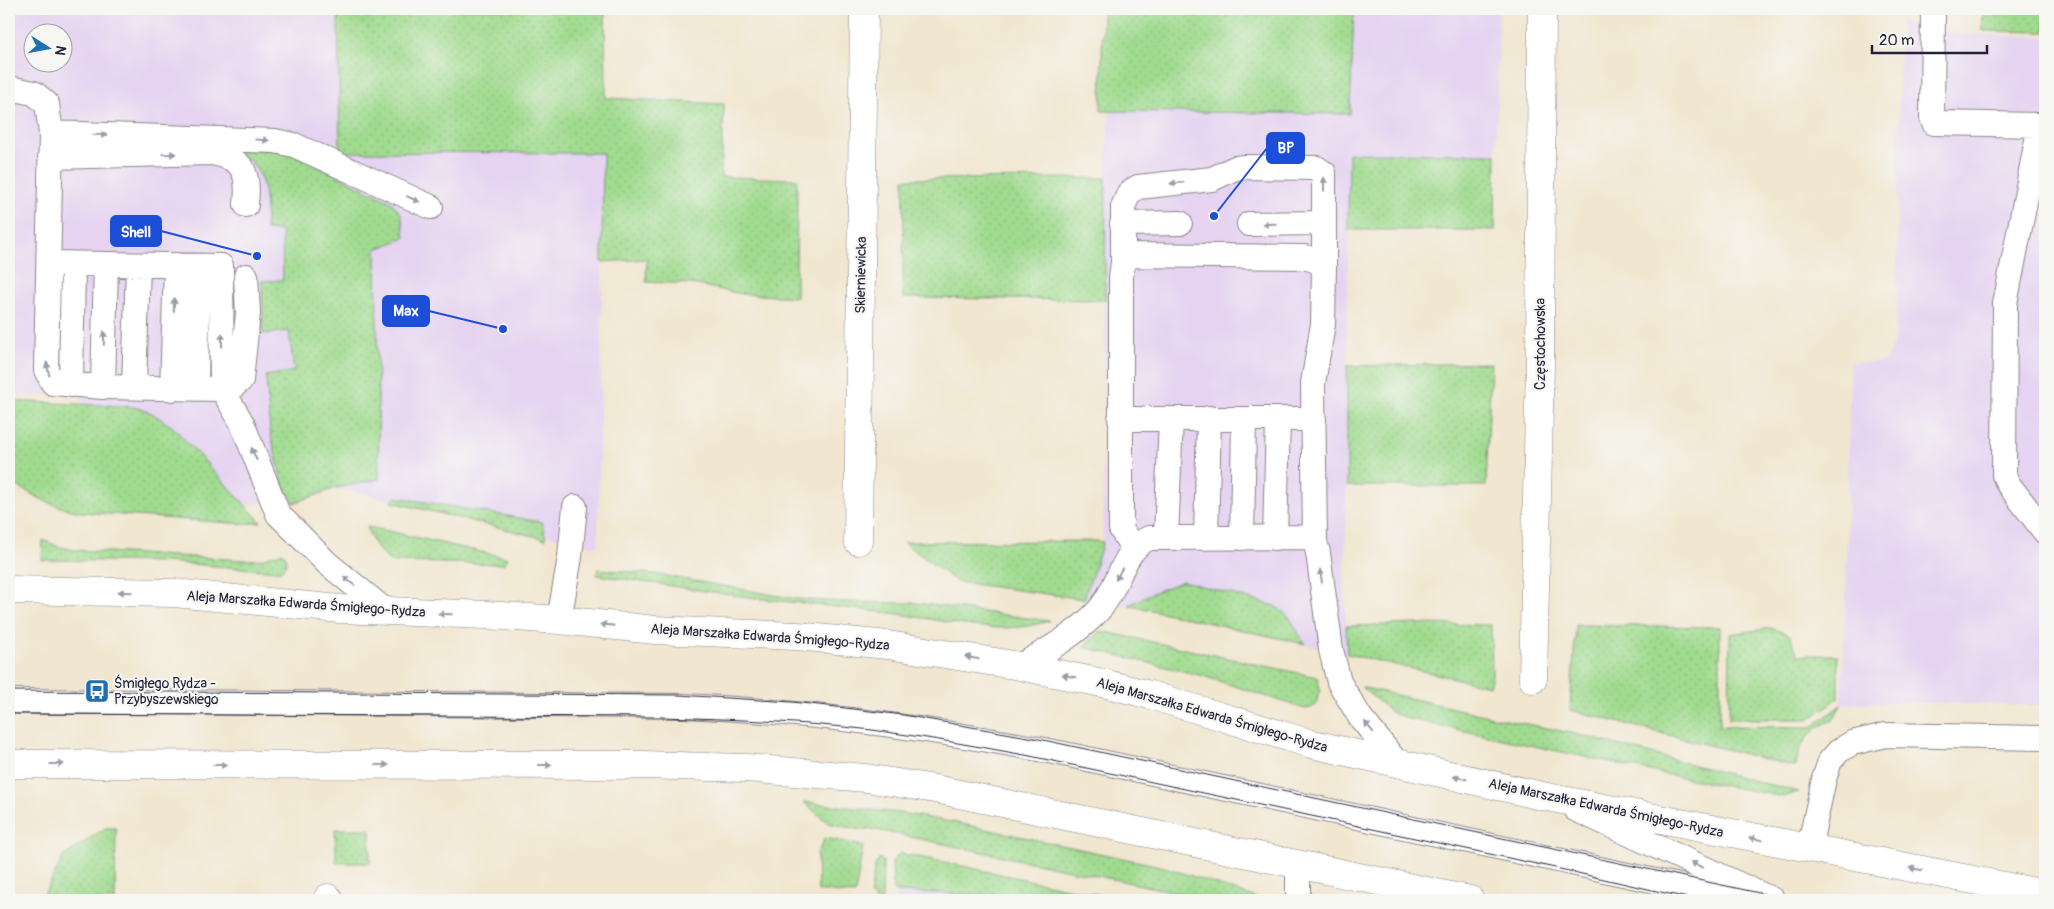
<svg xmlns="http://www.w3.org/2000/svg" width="2054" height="909" viewBox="0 0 2054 909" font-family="Pangolin,sans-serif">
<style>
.built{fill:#e5d3f1;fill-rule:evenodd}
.grass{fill:url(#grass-dots);stroke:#617e65}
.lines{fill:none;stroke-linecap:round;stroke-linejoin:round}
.service-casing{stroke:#8a8485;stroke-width:26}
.minor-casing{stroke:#8a8485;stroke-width:29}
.primary-casing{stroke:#8a8485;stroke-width:29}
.service{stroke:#fff;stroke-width:24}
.minor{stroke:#fff;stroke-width:28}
.primary{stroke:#fff;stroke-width:28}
.tram{stroke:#22223b;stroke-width:1}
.oneway{fill:#9c9ca7}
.labels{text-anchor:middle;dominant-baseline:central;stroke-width:4.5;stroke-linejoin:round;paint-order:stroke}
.street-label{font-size:14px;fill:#22223b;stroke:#f6f6f2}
.poi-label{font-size:14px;fill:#22223b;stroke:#f6f6f2;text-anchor:start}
.leader{fill:none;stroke:#1d4ed8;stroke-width:2}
.callout-dot{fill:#1d4ed8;stroke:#f6f6f2;stroke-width:2}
.callout{fill:#1d4ed8;stroke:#1d4ed8;stroke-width:2}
.callout-label{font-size:15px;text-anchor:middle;font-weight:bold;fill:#fff}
</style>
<defs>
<pattern id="grass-dots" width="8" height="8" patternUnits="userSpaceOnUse" patternTransform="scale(1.25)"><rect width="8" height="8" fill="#a0db8f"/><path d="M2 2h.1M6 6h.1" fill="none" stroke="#8abc7c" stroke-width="1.8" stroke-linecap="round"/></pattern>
</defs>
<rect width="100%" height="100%" fill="#f6f6f2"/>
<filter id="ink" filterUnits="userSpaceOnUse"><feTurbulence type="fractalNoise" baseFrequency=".02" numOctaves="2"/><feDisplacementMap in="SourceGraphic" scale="10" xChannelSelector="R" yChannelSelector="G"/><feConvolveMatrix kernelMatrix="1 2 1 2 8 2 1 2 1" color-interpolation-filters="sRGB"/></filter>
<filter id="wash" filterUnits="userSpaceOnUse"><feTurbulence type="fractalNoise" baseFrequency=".0096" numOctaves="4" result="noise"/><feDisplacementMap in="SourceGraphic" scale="20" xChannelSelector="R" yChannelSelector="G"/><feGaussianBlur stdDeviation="1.12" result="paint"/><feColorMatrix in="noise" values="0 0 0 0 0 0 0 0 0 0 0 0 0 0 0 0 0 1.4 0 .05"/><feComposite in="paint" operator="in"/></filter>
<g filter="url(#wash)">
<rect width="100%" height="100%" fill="#f1e6cf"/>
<path class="built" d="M9 9H338L340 152 604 153 598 547 336 488 199 514 75 394 9 396ZM32 32H62V62H32Z
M1354 9H1499L1496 154H1349L1345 591 1347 654 1129 605 1084 599 1103 541 1106 178 1109 111 1350 114Z
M1900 21 1958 34 2045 37V706L1888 702 1841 705 1846 594 1850 362H1885L1896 337Z
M896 892 1096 898V900H896Z"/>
<path class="grass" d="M338 9H605L606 98 724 104 721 177 797 179 796 297 742 294 692 284 646 282 647 259 602 262 603 153 340 152Z
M1103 9H1354L1350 114 1101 111Z
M1983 9H2045V32L1983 31Z
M232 148 287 151 391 202 401 214 405 238 376 249 379 479 336 488 294 503 282 482 270 431 266 376 294 371 289 331 263 334 262 281 283 280 282 231 266 230C265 191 269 171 232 148Z
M1349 153 1496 154 1495 230H1348Z
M1106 178 1105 300 903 298 904 179Z
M1491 363 1486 486H1347V366Z
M9 401 123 406 139 408 152 413 174 428 261 522 244 524 81 512C52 507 34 496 9 481Z
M395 497 542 522 546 539 392 502Z
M367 527 379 529 508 558 504 564 391 562C379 552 371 542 367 527Z
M43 540 57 546 74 550 244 560 261 559 283 552 286 558V564L281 570 276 571 164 562 42 560Z
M903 542 1095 541 1103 542 1084 599 957 582Z
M598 569 655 574 797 599 844 602 917 603 1049 621C997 638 943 619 891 613 848 608 805 604 762 599 710 592 657 584 604 576L597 575Z
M1183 581 1275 606 1289 617 1305 644 1129 605 1150 594Z
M1416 624 1491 625 1492 676 1489 686 1347 654 1346 626Z
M1576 625 1720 627V726L1812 727 1841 705 1833 720C1811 728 1798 744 1796 767L1570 710Z
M1771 628 1790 635 1798 655H1838V698L1810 719H1729L1730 634Z
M1101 631 1317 677 1321 692H1319L1316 705 1311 708 1305 709 1203 676 1083 647Z
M1361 687 1497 718 1571 733 1798 792 1784 797 1659 773 1409 719 1391 712Z
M804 802 907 814 957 823 1165 867 1262 900H1213L867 828 866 831 828 823Z
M105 828H116L115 900H41L64 856Z
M335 829H370V863H336Z
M825 838 863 846 855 894 818 891 817 854Z
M900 853 1124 900H1096V898L896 892 893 890 892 861Z
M880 858 883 861 882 900H874V896H870L875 865Z"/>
</g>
<g filter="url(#ink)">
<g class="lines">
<defs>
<path id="service" d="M1933 9 1932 118 1934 123 2040 125
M9 88 34 93 47 104 51 133 46 370 53 383 103 387 222 389 242 423 278 514 327 563 387 612
M2045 125H2040L2005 304 2004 475 2008 484 2045 532
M51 133 275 141 294 145 431 207
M50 157 212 153C245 159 249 173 246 205
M1122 224 1180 223
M1249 224 1324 223
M50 263 221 266 222 389 234 386 241 380 248 313 246 276
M1123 263V207L1129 193 1138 187 1212 179 1235 168 1245 167 1317 168 1324 173V268
M71 385 73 264
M103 387 106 264
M134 387 138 265
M172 389 176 265
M196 389 198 266
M1120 419H1314
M1166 538 1171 419
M1206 538 1209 418
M1242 538 1244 419
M1275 538 1278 419
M1133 548 1121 529V277L1123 263 1131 255 1305 257 1317 261 1324 268 1323 324 1313 383 1315 541
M559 620 570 557 575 507
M1020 666C1048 650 1077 634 1099 610 1119 588 1121 551 1149 538L1305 537 1315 541 1318 553 1331 650 1339 682 1360 717 1399 765
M9 701 685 706C817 712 939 729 1069 755L1744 900
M1575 809 1773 900
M1809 849 1824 779 1830 761 1839 751 1852 743 1886 735 2045 738
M1298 900V864"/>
<path id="minor" d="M858 541 864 9
M1533 679 1540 363 1542 9
M328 900V898"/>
<path id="primary" d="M9 590 174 593 340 609 486 615 559 620 655 630 797 636 888 645 1020 666 1107 684 1150 695 1308 743 1542 796 2045 894
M9 764 642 765 746 768 866 778 935 789 1470 900"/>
</defs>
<use href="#service" class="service-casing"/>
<use href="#minor" class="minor-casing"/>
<use href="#primary" class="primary-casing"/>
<use href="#service" class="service"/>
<use href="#minor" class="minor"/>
<use href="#primary" class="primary"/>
<path class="tram" d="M9 691 678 695 792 702 845 708 903 715 1034 738 1792 900
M9 714 662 717C732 719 802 722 872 730 925 737 977 746 1030 756L1560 869 1696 900"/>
</g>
<defs><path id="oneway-solid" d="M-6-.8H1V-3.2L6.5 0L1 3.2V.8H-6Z" transform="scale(1.25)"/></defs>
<g class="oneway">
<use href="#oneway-solid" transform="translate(100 135) rotate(1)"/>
<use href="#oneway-solid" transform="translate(262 140) rotate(3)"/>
<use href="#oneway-solid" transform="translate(169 154) rotate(-1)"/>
<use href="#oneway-solid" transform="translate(1177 183) rotate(174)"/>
<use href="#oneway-solid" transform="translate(1324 184) rotate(-90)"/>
<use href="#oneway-solid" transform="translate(413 199) rotate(24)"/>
<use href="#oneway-solid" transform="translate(1269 224) rotate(179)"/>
<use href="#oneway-solid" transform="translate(174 305) rotate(-88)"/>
<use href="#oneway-solid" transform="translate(104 338) rotate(-89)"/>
<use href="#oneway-solid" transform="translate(222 340) rotate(-90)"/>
<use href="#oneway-solid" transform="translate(48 369) rotate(-102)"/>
<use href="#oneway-solid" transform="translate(254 454) rotate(-112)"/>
<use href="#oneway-solid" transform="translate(1119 574) rotate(118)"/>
<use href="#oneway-solid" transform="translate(1321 576) rotate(-98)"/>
<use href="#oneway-solid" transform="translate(349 581) rotate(-141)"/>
<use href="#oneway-solid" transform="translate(125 592) rotate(-179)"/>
<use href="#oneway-solid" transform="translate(445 614) rotate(-178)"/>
<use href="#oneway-solid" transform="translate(607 625) rotate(-174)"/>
<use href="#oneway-solid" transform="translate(972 658) rotate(-170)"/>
<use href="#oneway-solid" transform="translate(1069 676) rotate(-168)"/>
<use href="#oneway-solid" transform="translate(1369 727) rotate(-129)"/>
<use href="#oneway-solid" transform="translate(57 764)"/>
<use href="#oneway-solid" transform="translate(220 765)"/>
<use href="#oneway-solid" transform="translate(382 765)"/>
<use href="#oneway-solid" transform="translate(545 765)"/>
<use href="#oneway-solid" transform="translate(1460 778) rotate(-168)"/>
<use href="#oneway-solid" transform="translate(1756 839) rotate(-169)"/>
<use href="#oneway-solid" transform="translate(1697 865) rotate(-155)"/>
<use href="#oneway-solid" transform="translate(1916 869) rotate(-169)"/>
</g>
</g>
<defs>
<symbol id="bus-square" viewBox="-11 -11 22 22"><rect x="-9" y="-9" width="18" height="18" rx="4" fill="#1f6fb2" stroke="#f6f6f2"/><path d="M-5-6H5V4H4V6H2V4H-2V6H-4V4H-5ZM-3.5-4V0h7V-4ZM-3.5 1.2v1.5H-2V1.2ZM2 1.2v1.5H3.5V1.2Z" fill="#fff"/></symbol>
</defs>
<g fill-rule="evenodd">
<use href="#bus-square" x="83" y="677" width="28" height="28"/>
</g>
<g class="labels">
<g class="street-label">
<text transform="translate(861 275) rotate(-89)">Skierniewicka</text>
<text transform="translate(1540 344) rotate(-90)">Częstochowska</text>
<text transform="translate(306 604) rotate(4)">Aleja Marszałka Edwarda Śmigłego-Rydza</text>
<text transform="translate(770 637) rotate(4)">Aleja Marszałka Edwarda Śmigłego-Rydza</text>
<text transform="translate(1212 715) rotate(16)">Aleja Marszałka Edwarda Śmigłego-Rydza</text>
<text transform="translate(1606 808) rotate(12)">Aleja Marszałka Edwarda Śmigłego-Rydza</text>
</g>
<g class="poi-label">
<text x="114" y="683">Śmigłego Rydza -<tspan x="114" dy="16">Przybyszewskiego</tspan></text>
</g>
</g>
<path class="leader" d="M1214 216L1267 148M257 256L161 231M503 329L429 311"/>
<g class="callout-dot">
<circle cx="1214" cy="216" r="5"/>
<circle cx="257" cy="256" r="5"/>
<circle cx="503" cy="329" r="5"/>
</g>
<g class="callout">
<rect x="1267" y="133" width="37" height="30" rx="5"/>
<rect x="111" y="216" width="50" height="30" rx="5"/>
<rect x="383" y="296" width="46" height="30" rx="5"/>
</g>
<g class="callout-label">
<text x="1286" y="153">BP</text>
<text x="136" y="237">Shell</text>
<text x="406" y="316">Max</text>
</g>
<rect width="2054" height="909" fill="none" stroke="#f6f6f2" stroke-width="30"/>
<g transform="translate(48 48) rotate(101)"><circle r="24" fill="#f6f6f2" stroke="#a1a1a9"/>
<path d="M0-4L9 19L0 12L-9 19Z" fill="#1f6fb2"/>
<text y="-8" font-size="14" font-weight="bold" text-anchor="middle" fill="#22223b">N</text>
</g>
<path d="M1872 45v8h115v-8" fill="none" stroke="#22223b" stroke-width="2.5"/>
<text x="1879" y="45" font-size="15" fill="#22223b" stroke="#f6f6f2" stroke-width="4" paint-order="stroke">20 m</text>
</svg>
